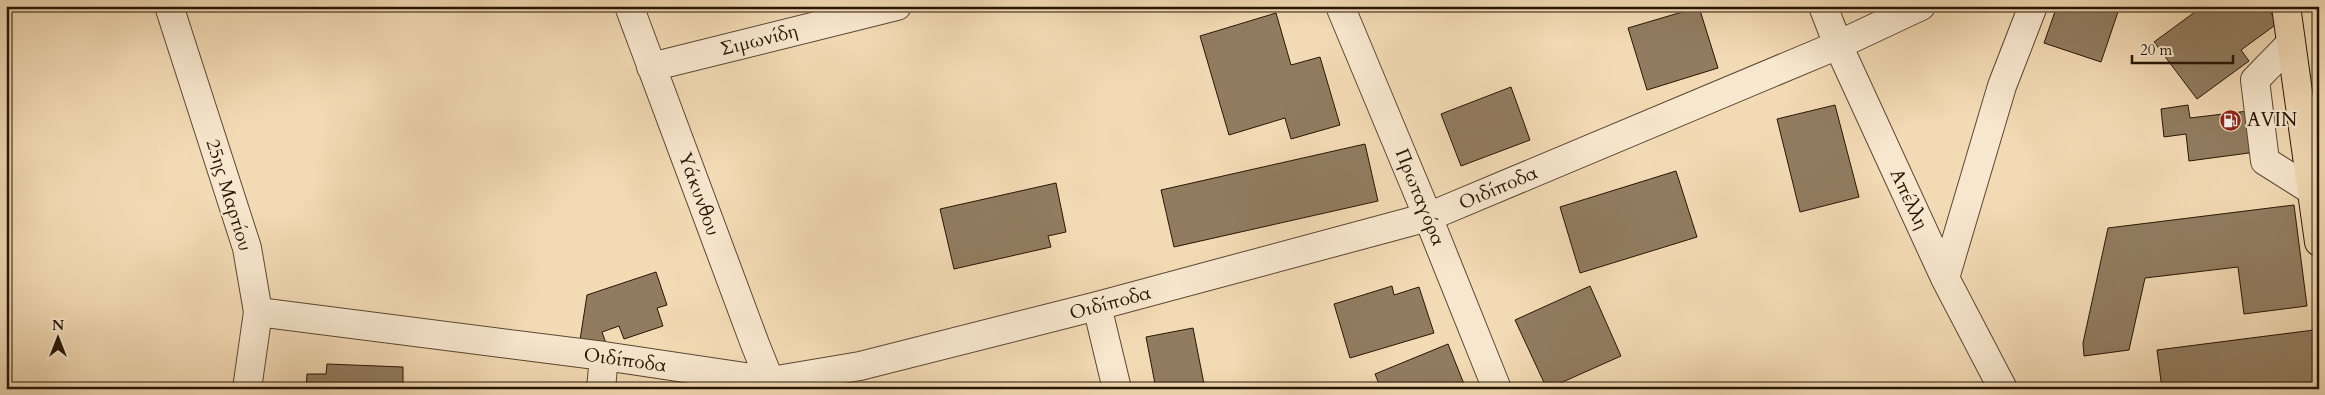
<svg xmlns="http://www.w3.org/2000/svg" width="2325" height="395" viewBox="0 0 2325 395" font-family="Cardo,serif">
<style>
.building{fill:#917c60;stroke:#271605}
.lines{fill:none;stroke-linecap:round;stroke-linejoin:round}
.minor-casing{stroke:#5a4731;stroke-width:30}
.major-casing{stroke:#271605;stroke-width:30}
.minor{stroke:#f7e7ce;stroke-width:28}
.major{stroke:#f2dab4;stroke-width:28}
.labels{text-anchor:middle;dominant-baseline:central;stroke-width:4;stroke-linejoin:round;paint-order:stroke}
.street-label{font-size:19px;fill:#271605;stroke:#f7e7ce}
.poi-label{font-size:19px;fill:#271605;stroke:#f7e7ce;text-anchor:start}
</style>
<rect width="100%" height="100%" fill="#f2dab4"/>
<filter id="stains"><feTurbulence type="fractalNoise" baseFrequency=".004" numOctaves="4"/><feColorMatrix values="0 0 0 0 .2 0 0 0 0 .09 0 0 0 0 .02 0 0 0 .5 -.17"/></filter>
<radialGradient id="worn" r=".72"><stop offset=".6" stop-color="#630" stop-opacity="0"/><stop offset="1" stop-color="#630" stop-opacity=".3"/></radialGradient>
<path class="building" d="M2057 6H2120L2101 62 2044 43Z
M2203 6H2266L2278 23 2241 50 2249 61 2197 99 2154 42Z
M1699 7 1718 68 1647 90 1628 28Z
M1276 13 1291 65 1320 57 1340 125 1291 139 1285 118 1229 135 1200 36Z
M1511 87 1530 140 1461 166 1441 114Z
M1835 105 1859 197 1800 212 1777 119Z
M2188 105 2190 118 2265 109 2271 150 2189 161 2186 134 2164 137 2161 109Z
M1365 144 1378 201 1174 247 1161 190Z
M1676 171 1697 237 1580 273 1560 207Z
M1056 183 1066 232 1048 236 1051 247 954 269 940 209Z
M2294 205 2307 306 2244 314 2238 267 2145 278 2129 350 2084 356 2083 343 2108 228Z
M656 272 667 305 657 308 663 326 624 339 619 326 602 332 607 346 580 340 587 295Z
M1392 286 1394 295 1419 287 1434 333 1350 358 1334 304Z
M1590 286 1621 356 1547 389 1515 320Z
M1193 328 1205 389H1156L1146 337Z
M2314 330 2319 382 2270 389H2162L2157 350Z
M1448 344 1466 389H1381L1375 374Z
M327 364 403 367V389H306L307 374H326Z"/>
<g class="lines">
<defs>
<path id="minor" d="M169 6 247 248 258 312 247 389
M629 6 755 344 773 389
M1340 6 1428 217 1497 389
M1823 6 1838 45 1945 278 2003 389
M2291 43 2255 80 2265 161 2311 190
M651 67 897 6
M1945 278 2002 86 2033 6
M1097 306 1117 389
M258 312 604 356 771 381 860 366 1097 306 1428 217 1838 45 1921 6
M601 389 604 356"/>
<path id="major" d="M2286 6 2319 242"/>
</defs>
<use href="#minor" class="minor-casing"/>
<use href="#major" class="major-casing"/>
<use href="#minor" class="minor"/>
<use href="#major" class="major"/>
</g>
<defs>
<symbol id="fuel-disc" viewBox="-11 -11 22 22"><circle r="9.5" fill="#8f2418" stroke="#f7e7ce"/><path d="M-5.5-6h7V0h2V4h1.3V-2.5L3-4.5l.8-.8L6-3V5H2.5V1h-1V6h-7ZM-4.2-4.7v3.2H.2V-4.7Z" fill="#fff"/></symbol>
</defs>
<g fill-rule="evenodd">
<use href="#fuel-disc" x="2218" y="108" width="25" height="25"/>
</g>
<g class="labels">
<g class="street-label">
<text transform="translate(759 40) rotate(-14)">Σιμωνίδη</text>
<text transform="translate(1498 188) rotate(-23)">Οιδίποδα</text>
<text transform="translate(699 194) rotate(70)">Υάκυνθου</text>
<text transform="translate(229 195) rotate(73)">25ης Μαρτίου</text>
<text transform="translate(1420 197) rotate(68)">Πρωταγόρα</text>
<text transform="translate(1909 199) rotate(65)">Απέλλη</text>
<text transform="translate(1110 303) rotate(-15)">Οιδίποδα</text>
<text transform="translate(625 360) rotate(8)">Οιδίποδα</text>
</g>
<g class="poi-label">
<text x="2247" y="120">AVIN</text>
</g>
</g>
<rect width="2325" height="395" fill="none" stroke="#f2dab4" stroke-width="25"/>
<rect x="8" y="8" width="2310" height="380" fill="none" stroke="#271605" stroke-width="2.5"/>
<rect x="12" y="12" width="2300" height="370" fill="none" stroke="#271605"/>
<g transform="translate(58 338)" stroke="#f7e7ce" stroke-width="4" paint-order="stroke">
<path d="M0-4L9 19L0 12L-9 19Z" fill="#271605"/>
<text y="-8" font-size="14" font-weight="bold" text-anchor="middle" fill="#271605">N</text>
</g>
<path d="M2132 55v8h101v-8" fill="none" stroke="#271605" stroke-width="2.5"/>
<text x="2140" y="55" font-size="15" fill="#271605" stroke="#f7e7ce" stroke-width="4" paint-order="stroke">20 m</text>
<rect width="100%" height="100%" filter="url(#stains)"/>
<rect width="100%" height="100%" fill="url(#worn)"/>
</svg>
